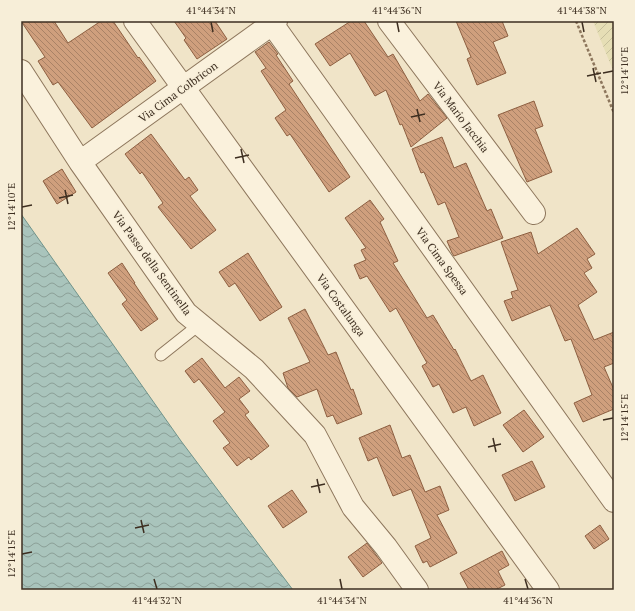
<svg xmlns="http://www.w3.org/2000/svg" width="635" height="611" viewBox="0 0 635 611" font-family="'PT Serif',serif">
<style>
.farmland{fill:url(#farmland-furrows)}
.water{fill:url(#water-waves);stroke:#6f938a}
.building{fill:url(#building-back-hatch);stroke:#8d5f41}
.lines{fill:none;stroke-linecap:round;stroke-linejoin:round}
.service-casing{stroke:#8d765c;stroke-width:13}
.minor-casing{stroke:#8d765c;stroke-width:24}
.path{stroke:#8d765c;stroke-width:2.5;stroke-dasharray:3 2;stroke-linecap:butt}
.service{stroke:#faf1dc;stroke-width:11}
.minor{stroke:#faf1dc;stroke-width:22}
.ticks{fill:none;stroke:#3d2e20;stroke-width:1.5}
.labels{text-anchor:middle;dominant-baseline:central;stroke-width:3;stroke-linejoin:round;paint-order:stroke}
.street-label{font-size:11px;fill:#3d2e20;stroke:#f7eed8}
.neatline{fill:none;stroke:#3d2e20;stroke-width:1.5}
.ticks-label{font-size:10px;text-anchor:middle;fill:#3d2e20}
</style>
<defs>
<pattern id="farmland-furrows" width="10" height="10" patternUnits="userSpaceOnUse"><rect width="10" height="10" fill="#e6deb5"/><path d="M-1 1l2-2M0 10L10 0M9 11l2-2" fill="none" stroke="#c6bf9b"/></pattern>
<pattern id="water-waves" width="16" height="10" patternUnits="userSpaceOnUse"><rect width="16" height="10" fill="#a9c4bc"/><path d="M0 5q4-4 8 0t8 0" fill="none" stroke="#8ba098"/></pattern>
<pattern id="building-back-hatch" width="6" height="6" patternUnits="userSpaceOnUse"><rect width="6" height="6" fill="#cf9f7d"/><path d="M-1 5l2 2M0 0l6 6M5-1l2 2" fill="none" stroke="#a98266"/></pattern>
</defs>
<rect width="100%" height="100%" fill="#f0e4c8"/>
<path class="farmland" d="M593 21H614V73Z"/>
<path class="water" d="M21 214 181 441 293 590H21Z"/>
<path class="building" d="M21 21H54L68 43 101 21H113L138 58 139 57 156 81 92 128 58 82 53 85 38 61 45 57Z
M174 21H215L227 39 197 59 184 40 186 38Z
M351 21H364L388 57 393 54 420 101 428 94 447 118 411 147 402 124 400 125 386 90 375 96 350 53 330 66 315 44Z
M456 21H502L508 36 493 42 506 73 477 85 467 59 471 57Z
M269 42 278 54 276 55 293 81 289 84 350 177 329 192 290 134 287 136 275 118 286 110 261 71 266 68 255 52Z
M534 101 543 126 535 129 552 172 527 182 498 115Z
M151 134 185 180 189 177 198 190 190 196 216 230 191 249 158 207 163 203 142 172 140 174 125 154Z
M442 137 454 168 466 163 487 211 491 209 503 238 454 256 452 253 447 241 459 237 445 202 438 205 424 172 421 173 412 149Z
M62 169 76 192 57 204 43 181Z
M370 200 384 219 380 222 398 261 393 263 427 318 433 315 454 350 455 349 471 381 483 375 501 413 474 426 466 407 453 413 439 384 433 387 422 366 427 363 396 308 390 312 367 276 360 279 354 265 366 260 361 250 366 248 345 218Z
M577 228 595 254 587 259 592 268 584 273 597 292 578 305 594 340 614 332V363L604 367 614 390V409L583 422 574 403 592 395 571 339 565 341 550 305 512 321 504 301 513 298 511 292 518 290 501 242 531 232 538 254Z
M248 253 282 307 260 321 235 283 229 287 219 272Z
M122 263 135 283H134L158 319 141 331 122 304 127 300 108 273Z
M305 309 328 355 336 352 351 390 353 389 362 414 337 424 333 415 327 417 317 389 297 397 288 388 283 373 310 362 288 318Z
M202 358 225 388 239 377 250 391 239 399 249 412 245 415 269 446 251 460 249 457 237 466 223 448 230 443 213 421 225 412 199 379 194 383 185 371Z
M524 410 544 437 523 452 503 425Z
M390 425 402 458 410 455 425 492 440 486 449 510 437 515 457 553 430 567 427 561 423 563 415 546 431 538 411 489 393 496 377 457 368 461 359 438Z
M532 461 545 487 515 501 502 475Z
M292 490 307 512 283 528 268 506Z
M600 525 609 539 594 549 585 536Z
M367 543 382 563 363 577 348 557Z
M502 551 509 565 498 571 505 585 495 590H469L460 573Z"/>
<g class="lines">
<defs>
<path id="service" d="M161 355 200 324"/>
<path id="minor" d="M135 21 548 590
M270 21 614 501
M389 21 534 213
M21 71 80 162 186 313 254 369 315 435 353 507 386 547 417 590
M80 162 276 21"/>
</defs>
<use href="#service" class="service-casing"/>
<use href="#minor" class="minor-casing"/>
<path class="path" d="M576 21 614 113"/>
<use href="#service" class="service"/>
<use href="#minor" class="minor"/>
</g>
<path class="ticks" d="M211 22 213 32M397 22 399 32M582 22 584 32M593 68 596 82M603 73 613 71M587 76 601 73M417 109 420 122M411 117 425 114M241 149 244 163M235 158 249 155M65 190 68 204M59 198 73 195M22 207 32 205M603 420 613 418M493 438 496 452M488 447 501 444M317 479 320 493M311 487 325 484M141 520 144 533M135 528 149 525M22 554 32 552M154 579 157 589M340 579 342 589M525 579 528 589"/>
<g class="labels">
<g class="street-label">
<text transform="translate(178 92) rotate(-36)">Via Cima Colbricon</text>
<text transform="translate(461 117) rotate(53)">Via Mario Jacchia</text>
<text transform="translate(442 261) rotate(54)">Via Cima Spessa</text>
<text transform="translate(152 263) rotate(54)">Via Passo della Sentinella</text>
<text transform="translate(341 305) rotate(54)">Via Costalunga</text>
</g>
</g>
<rect width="635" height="611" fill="none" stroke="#f7eed8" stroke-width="44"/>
<rect x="22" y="22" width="591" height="567" class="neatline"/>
<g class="ticks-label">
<text x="211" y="14">41°44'34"N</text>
<text x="397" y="14">41°44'36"N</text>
<text x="582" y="14">41°44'38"N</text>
<text transform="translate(624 71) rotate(-90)" y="4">12°14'10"E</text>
<text transform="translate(11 207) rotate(-90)" y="4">12°14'10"E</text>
<text transform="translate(624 418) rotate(-90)" y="4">12°14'15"E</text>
<text transform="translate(11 554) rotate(-90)" y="4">12°14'15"E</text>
<text x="157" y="604">41°44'32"N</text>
<text x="342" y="604">41°44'34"N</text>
<text x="528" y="604">41°44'36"N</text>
</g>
</svg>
